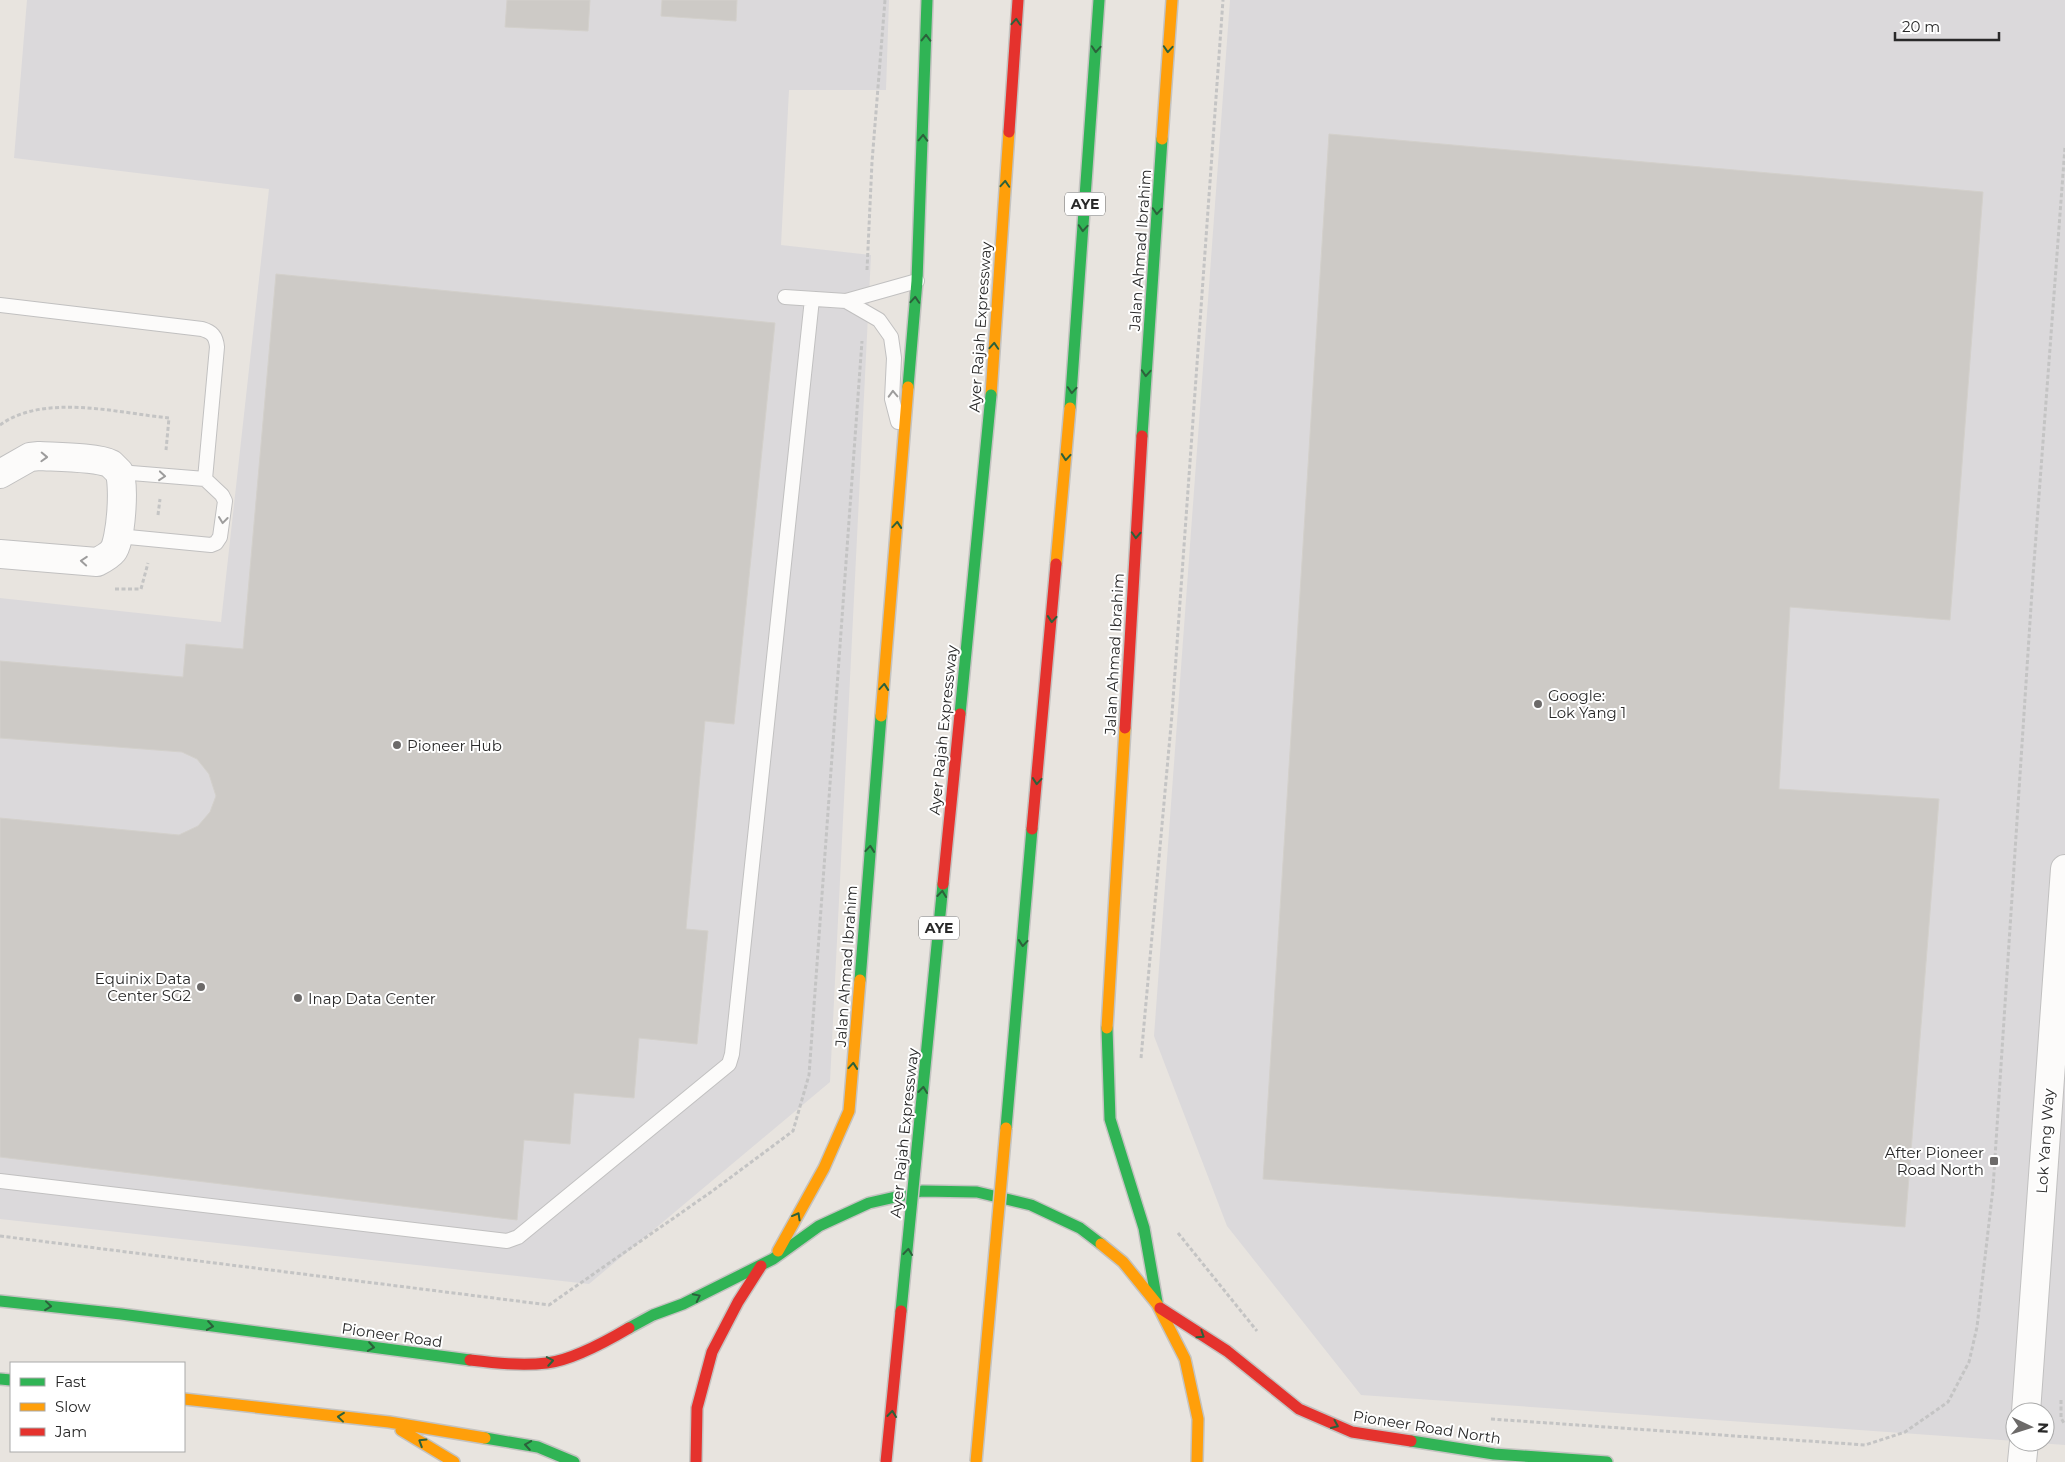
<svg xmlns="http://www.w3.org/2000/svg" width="2065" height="1462" viewBox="0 0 2065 1462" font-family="Montserrat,sans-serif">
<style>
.industrial{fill:#dbd9db}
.building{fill:#cdcac6;stroke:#d3d0cb}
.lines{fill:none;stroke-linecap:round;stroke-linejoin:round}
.lane-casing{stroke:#c1c0c0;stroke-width:16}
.street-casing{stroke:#c1c0c0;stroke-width:30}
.fast-casing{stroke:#c4c3c1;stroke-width:14}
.slow-casing{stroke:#c4c3c1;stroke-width:14}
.jam-casing{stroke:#c4c3c1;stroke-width:14}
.path{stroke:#c4c4c4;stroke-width:3;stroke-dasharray:4 2.5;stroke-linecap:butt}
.lane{stroke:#fcfbfa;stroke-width:14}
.street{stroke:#fcfbfa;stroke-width:28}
.fast{stroke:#30b455;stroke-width:11}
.slow{stroke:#ff9f0a;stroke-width:11}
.jam{stroke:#e5322d;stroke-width:11}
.fast-bridge-casing{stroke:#c4c3c1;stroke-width:14;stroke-linecap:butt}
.slow-bridge-casing{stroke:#c4c3c1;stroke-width:14;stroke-linecap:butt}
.jam-bridge-casing{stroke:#c4c3c1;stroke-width:14;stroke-linecap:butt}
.fast-bridge{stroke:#30b455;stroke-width:11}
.slow-bridge{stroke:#ff9f0a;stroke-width:11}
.jam-bridge{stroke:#e5322d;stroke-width:11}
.oneway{stroke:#2c613b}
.oneway2{stroke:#9d9c9c}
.poi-dot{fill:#6c6a69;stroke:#fff;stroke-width:2}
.labels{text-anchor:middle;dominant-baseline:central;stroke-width:4;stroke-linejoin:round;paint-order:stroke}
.shield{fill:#fff;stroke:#696969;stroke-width:1}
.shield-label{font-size:14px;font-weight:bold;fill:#292929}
.street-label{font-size:15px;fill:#292929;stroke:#fff}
.poi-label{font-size:15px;fill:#292929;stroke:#fff;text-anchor:start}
</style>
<rect width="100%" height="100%" fill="#e8e4df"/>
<path class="industrial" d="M27 0H889L886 90H789L781 245 871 255 830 1082 589 1284 0 1219V598L221 622 269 189 14 158Z
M1230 0H2065V1445L2027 1442H2045V1412H2015V1441L1361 1395 1227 1226 1154 1036Z"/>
<path class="building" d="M507 0H590L588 31 505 27Z
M662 0H737L736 21 661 16Z
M1329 134 1983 192 1950 620 1790 607 1779 789 1939 799 1905 1227 1263 1179Z
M276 274 775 323 734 724 705 721 686 929 708 931 697 1044 639 1038 634 1098 574 1093 570 1144 524 1140 517 1220 0 1157V818L179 835 198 826 210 812 216 796 209 774 197 759 182 752 0 738V661L183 677 186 644 243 649Z"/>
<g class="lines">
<defs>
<path id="lane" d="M785 297 846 301 917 281
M846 301 879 320 891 337 894 358 892 399 898 422
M0 305 202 329C212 332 216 336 217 347L205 479
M118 536 211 545 216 543 220 537 225 501 222 495 205 479 119 472
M0 1181 507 1241 518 1237 729 1064 732 1054 812 299"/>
<path id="street" d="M0 474 30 457 39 456C55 457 98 457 111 464 113 466 117 470 119 472 125 484 121 541 113 551 109 556 103 559 97 562L0 554
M2026 1412 2065 869
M2022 1462 2024 1442"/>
<path id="fast" d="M908 387 917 281 927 0
M1070 408 1099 0
M1142 436 1162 139
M860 980 881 716
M1107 1028 1110 1119 1144 1228 1157 1302
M0 1301 121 1314 470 1360
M629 1328 653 1315 683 1304 773 1259 819 1226 869 1203 922 1191 977 1192 1031 1205 1080 1228 1101 1244
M0 1379 11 1380
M485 1438 538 1447 574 1462
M1411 1441 1494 1454 1607 1462"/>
<path id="slow" d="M1162 139 1172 0
M991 395 1009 132
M881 716 908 387
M1107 1028 1125 728
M1101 1244 1123 1262 1157 1304 1185 1359 1198 1419 1197 1462
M778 1251 824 1168 849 1111 860 980
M184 1399 389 1422 485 1438
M401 1430 454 1462"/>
<path id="jam" d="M1009 132 1018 0
M1125 728 1142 436
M1160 1308 1227 1351 1299 1409 1352 1432 1411 1441
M470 1360C495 1363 521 1366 547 1363 573 1360 607 1341 629 1328
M696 1462 697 1408 712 1352 738 1302 761 1266"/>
</defs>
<use href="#lane" class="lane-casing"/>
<use href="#street" class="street-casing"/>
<use href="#fast" class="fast-casing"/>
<use href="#slow" class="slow-casing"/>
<use href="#jam" class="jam-casing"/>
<path class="path" d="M867 270 872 162 885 0
M0 425C44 393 118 413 169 418L166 450
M158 515 160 499
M115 589H141L148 563
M1141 1058 1172 714 1223 0
M1178 1233 1257 1331
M0 1236 549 1305 711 1192 793 1131 809 1075 862 341
M2061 1400V1418L2065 1425
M1491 1419 1865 1445 1905 1432 1948 1402 1969 1362 1977 1327 1993 1188 2033 576 2065 147"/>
<use href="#lane" class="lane"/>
<use href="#street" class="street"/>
<use href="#fast" class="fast"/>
<use href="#slow" class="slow"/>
<use href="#jam" class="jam"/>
<defs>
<path id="fast-bridge" d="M960 714 991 395
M1006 1128 1032 829
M901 1311 943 884"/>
<path id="slow-bridge" d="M1056 564 1070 408
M976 1462 1006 1128"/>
<path id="jam-bridge" d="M1032 829 1056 564
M943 884 960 714
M886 1462 901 1311"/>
</defs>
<use href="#fast-bridge" class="fast-bridge-casing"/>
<use href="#slow-bridge" class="slow-bridge-casing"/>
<use href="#jam-bridge" class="jam-bridge-casing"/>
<use href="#fast-bridge" class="fast-bridge"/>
<use href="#slow-bridge" class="slow-bridge"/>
<use href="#jam-bridge" class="jam-bridge"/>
</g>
<defs><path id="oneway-chevron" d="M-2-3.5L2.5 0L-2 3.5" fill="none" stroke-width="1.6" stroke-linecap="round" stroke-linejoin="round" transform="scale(1.25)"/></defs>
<g class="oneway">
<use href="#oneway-chevron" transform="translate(1016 22) rotate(-86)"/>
<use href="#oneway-chevron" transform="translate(926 38) rotate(-89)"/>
<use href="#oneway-chevron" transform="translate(1096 49) rotate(94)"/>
<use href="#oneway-chevron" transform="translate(1168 49) rotate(94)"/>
<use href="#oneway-chevron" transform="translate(923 138) rotate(-88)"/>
<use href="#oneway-chevron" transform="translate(1005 184) rotate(-86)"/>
<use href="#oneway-chevron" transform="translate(1157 211) rotate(94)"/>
<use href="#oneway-chevron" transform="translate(1083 228) rotate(94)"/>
<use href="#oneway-chevron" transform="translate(915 300) rotate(-86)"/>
<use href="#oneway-chevron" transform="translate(994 346) rotate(-86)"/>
<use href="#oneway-chevron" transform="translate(1146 373) rotate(94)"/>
<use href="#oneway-chevron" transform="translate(1072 390) rotate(94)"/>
<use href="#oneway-chevron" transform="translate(1066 457) rotate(95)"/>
<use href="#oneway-chevron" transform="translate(897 525) rotate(-85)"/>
<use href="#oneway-chevron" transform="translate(1136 535) rotate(93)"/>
<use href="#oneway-chevron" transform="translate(1052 619) rotate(95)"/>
<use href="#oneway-chevron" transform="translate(884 687) rotate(-85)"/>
<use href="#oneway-chevron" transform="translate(1037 781) rotate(95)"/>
<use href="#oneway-chevron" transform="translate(870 849) rotate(-85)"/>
<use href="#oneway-chevron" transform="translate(942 894) rotate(-84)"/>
<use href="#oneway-chevron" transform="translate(1023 943) rotate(95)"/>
<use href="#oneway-chevron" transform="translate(853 1066) rotate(-85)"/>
<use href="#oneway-chevron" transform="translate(923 1090) rotate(-84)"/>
<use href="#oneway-chevron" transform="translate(797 1216) rotate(-61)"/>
<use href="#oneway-chevron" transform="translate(908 1252) rotate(-84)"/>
<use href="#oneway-chevron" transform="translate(697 1297) rotate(-26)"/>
<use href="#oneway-chevron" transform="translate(48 1306) rotate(6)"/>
<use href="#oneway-chevron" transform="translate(210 1326) rotate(8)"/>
<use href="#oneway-chevron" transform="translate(1201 1335) rotate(33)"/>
<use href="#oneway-chevron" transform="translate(371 1347) rotate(8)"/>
<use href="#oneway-chevron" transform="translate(550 1361) rotate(-10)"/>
<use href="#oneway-chevron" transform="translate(892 1414) rotate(-84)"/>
<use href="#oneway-chevron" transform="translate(341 1417) rotate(-174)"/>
<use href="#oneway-chevron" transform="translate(1335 1425) rotate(24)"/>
<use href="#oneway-chevron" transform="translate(422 1442) rotate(-148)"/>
<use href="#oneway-chevron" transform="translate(528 1445) rotate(-171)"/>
</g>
<g class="oneway2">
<use href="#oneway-chevron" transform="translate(893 394) rotate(-92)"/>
<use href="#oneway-chevron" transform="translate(44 457) rotate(2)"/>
<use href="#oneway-chevron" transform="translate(162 476) rotate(5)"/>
<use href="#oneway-chevron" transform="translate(223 520) rotate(97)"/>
<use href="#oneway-chevron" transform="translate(84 561) rotate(-176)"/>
</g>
<g class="poi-dot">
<circle cx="1538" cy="704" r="5"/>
<circle cx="397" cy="745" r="5"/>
<circle cx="201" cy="987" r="5"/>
<circle cx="298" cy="998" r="5"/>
<rect x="1989" y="1156" width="10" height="10" rx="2.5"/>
</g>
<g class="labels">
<g class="shield">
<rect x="1065" y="192.5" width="40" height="23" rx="4"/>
<rect x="919" y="916.5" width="40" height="23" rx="4"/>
</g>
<g class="shield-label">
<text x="1085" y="204">AYE</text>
<text x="939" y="928">AYE</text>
</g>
<g class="street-label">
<text transform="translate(1140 250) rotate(-86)">Jalan Ahmad Ibrahim</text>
<text transform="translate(980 327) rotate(-86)">Ayer Rajah Expressway</text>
<text transform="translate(1114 654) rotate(-87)">Jalan Ahmad Ibrahim</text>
<text transform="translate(943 730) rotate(-84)">Ayer Rajah Expressway</text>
<text transform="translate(846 966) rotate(-86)">Jalan Ahmad Ibrahim</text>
<text transform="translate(904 1133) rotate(-84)">Ayer Rajah Expressway</text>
<text transform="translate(2045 1141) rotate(-86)">Lok Yang Way</text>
<text transform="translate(392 1335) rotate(8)">Pioneer Road</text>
<text transform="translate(1427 1427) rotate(9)">Pioneer Road North</text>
</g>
<g class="poi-label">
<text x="1548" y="695">Google:<tspan x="1548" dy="17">Lok Yang 1</tspan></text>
<text x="407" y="745">Pioneer Hub</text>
<text x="191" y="978" text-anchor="end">Equinix Data<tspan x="191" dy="17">Center SG2</tspan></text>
<text x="308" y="998">Inap Data Center</text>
<text x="1984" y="1152" text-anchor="end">After Pioneer<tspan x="1984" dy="17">Road North</tspan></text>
</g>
</g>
<rect x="10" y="1362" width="175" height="90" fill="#ffffff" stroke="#a9a9a9"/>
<rect x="20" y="1378" width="25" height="8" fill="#30b455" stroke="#a9a9a9"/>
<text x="55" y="1387" font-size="15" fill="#292929">Fast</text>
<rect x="20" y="1403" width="25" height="8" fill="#ff9f0a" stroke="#a9a9a9"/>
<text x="55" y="1412" font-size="15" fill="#292929">Slow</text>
<rect x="20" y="1428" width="25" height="8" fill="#e5322d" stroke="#a9a9a9"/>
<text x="55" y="1437" font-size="15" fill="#292929">Jam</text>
<g transform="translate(2030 1427) rotate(94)"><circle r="24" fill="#ffffff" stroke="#a9a9a9"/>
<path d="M0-4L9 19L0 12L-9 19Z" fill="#6c6a69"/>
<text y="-8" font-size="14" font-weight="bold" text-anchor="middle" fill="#292929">N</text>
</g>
<path d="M1895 32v8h104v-8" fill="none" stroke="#292929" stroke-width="2.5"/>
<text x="1902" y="32" font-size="15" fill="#292929" stroke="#ffffff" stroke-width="4" paint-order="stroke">20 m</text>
</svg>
